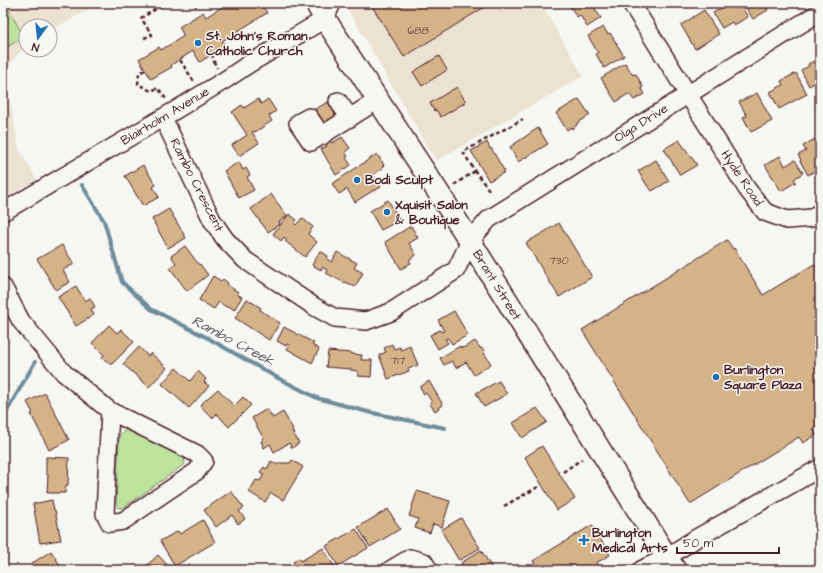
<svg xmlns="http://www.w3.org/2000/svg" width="823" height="573" font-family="'Architects Daughter',sans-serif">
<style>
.built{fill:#ece2d2}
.green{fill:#bde39e;stroke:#848164}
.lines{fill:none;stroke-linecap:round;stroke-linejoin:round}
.stream{stroke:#6e8c9b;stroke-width:4}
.building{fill:#d5b388;stroke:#4a1f2b}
.minor-casing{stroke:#4a1f2b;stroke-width:20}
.major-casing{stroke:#4a1f2b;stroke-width:24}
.path{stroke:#4a1f2b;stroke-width:2.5;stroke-dasharray:4 3;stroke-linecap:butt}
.minor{stroke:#f6f6f2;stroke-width:17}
.major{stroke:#f6f6f2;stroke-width:21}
.poi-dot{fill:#1f6fb2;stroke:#f6f6f2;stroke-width:1.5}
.labels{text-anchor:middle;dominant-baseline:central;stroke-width:3;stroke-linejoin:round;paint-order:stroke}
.number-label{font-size:11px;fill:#6d4442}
.poi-label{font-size:13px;font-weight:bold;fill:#4a1f2b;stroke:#f6f6f2;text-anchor:start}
.street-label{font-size:13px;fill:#4a1f2b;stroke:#f6f6f2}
.water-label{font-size:14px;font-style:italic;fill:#5c5563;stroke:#f6f6f2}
</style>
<rect width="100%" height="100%" fill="#f6f6f2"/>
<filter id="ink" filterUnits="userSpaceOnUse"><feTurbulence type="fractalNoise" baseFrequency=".025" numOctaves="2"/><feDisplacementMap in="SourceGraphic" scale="8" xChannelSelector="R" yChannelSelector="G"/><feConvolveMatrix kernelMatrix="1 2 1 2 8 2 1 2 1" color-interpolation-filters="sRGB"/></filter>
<g filter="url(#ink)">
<!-- built -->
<path class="built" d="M3,3H95L93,7L50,31V26H26V47L17,55L12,61L7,70L6,81L19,149L23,156L32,171L36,180L3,199Z
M344,3H541L583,76L436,161Z"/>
<!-- green -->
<path class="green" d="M3,3H5L24,37L7,47L3,41Z
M127,429L184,457L185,464L123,508H119L116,504L119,441L120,434Z"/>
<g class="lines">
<!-- stream -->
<path class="stream" d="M82,185L104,221L122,282L151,309L206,337L276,377L317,398L368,412L445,428
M3,418L35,362
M3,508L5,555L3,561"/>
</g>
<!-- building -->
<path class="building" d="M228,3H261L267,13L222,41L225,46L200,62L193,51L171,65L172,67L151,79L139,59L159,47L161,50L184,36L179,27L203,12L206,17Z
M370,3H491L404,57Z
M568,3H591L601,18L587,27L580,15L577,17Z
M729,3L731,6L736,3H739L748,17L734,25L732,22L722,28L713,13Z
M743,3H764L768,10L753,19Z
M704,10L719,34L695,49L681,25Z
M603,27L608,34L610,33L624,56L604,68L596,54L598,53L588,36Z
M439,56L447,70L422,86L413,72Z
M820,58V80L809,86L801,70L809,66L808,64Z
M625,63L633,75L636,74L643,87L641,88L645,94L634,100L630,95L629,96L628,94L616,102L601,78Z
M796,73L807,94L779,109L770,92L783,85L781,81Z
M457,87L466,102L441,117L436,110L434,111L430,103Z
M757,93L772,121L751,132L743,117L747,116L739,102Z
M258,99L261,104L268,99L276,111L269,116L272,121L255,132L254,131L252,132L259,143L239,156L232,145L247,135L232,112L242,105L244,108Z
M579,99L590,115L576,124L577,125L572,129L571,127L567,130L556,113Z
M328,102L335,114L334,115L337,120L323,129L312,111Z
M538,128L548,144L518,162L510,147Z
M342,137L350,148L345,152L348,156L346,158L351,165L336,175L321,149L327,146L325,142L329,139L332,143Z
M818,137L820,141V173L818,169L808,175L800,161L801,160L798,155L806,151L803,146Z
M679,140L697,165L680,175L664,149Z
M487,142L490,149L491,148L505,172L489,181L471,151Z
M377,154L384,165L382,167L383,168L373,175L381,187L374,191V190L355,202L347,189L339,194L332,184Z
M780,156L785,166L795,160L803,173L794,179L796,182L781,191L765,165Z
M656,160L669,181L652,191L649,187H648L638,171Z
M239,162L243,170L246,168L250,175L247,177L254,190L239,198L224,171Z
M143,165L156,185L153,187L159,197L143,206L125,176Z
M271,194L287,216L279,222L280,224L268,232L251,209Z
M388,200L400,220L381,230L370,211Z
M169,209L186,238L168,248L152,219Z
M289,214L297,220L294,223L296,225L302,218L313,227L308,234L317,242L305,257L285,241L287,239L284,237L281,241L273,234Z
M559,223L592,277L559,297L526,243Z
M411,226L418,238L409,243L416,255L409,260L411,263L401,269L385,242Z
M727,240L733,249L734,248L763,295L814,264L820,273V424L813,429L816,435L803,443L799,437L690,504L582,330Z
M62,245L74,264L63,270L70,282L56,290L37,259Z
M185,246L199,265L200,264L208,275L187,291L170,268L176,263L171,256Z
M320,251L328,256L327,259L332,262L337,252L357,263L354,268L363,273L355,287L346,282L345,283L326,273L327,270L322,267L321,270L312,265Z
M213,276L221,281L223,279L228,283L227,285L238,292L237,294L242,297L234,310L229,306L228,308L219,302L214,309L199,300Z
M76,286L85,301L90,298L95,307L91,309L94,315L76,326L58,297Z
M247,299L261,308L260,310L280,323L269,340L235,318Z
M454,311L468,335L452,344L448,338L445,339L448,343L438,349L430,335L440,330L442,332L444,331L438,320Z
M109,325L117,333L121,329L134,342L111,365L102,357L104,355L92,343Z
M284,327L314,343L312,345L319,349L312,363L287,349L289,345L287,344L286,346L277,341Z
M475,341L481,349L482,348L484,350L483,351L491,364L474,375L466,362L456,368L452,361L444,365L440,358L460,346L461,348L465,347Z
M392,344L394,349L400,347L401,350L410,346L418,365L408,369L409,371L388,379L379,355L386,352L384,348Z
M139,347L148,356L151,353L167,368L149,387L123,364Z
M328,351L352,353V354L362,355L361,360H372L371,377L358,376V371L351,370V369L326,367Z
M176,368L190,381L198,371L206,379L204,382L209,386L189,408L162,384Z
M429,381L443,405L435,411L430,404L432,402L426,393L424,394L420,387Z
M499,381L507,394L484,407L476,393Z
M218,389L234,406L243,397L251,405L229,427L217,414L212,418L200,405Z
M45,393L69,440L49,450L31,414L33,413L27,402Z
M537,408L547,422L522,438L513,423Z
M267,409L273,418L283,412L293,429L292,431L299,443L292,448L289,443L274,452L270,444L264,448L261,441L264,439L252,418Z
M542,446L575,499L557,510L525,457Z
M46,457L69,458L68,485H66L65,493H47L48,474H46Z
M292,460L303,467L283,500L271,493L265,502L249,492L256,480L260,481L264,474L260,472L264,467L267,469L271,461L278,465L280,463H290Z
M231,491L244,508L239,511L245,519L238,524L232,515L216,527L204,510Z
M417,491L450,501L442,527L433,524L430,533L415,528L418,519L409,516Z
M52,500L54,510H55L61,540L40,543L33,504Z
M388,509L400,529L370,547L358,527Z
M461,518L480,548L460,560L458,559L441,530Z
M203,520L215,542L175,566L160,541L178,531L180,534Z
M592,525L610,555L596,563L599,568L595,570H538L533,561Z
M356,529L368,548L338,566L326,546Z
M323,548L335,568L332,570H296L294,566L295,565L293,562L299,558L301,561Z
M481,550L493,570H466L461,563Z
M51,551L63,570H35L31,564Z
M158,555L171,569L170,570H142Z"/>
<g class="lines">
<!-- minor casing -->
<g class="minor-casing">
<path id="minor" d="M631,3L747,189L765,212L787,220L812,218L820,212
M338,101L350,118
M163,118L212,220L225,239L245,260L315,307L335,318L366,321L391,312L456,270L470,241L489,219L820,12
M322,136L309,117L298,123L311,142L378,100
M3,212L174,111L225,80L249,64L325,19L332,3
M3,287L21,321L64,373L110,411L197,454L204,461L197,471L123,521L110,523L105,514L110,411
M390,570L410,558L424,562L429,570
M641,570L667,557L695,539L820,468"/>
</g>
<!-- major casing -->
<g class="major-casing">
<path id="major" d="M316,3L325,19L470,241L675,570"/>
</g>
<!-- path -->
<path class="path" d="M194,3L196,6L201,3
M144,38L152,35L141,18L166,3
M212,54L214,62L217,68
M180,60L195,83
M145,70L139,73L138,84L151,91L158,88L166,99
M454,185L475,171
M489,190L475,171L463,152L523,119
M563,472L582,459
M504,506L538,487"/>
<!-- minor -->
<use href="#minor" class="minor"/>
<!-- major -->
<use href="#major" class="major"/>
</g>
</g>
<!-- markers -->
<g class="poi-dot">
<circle cx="198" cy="43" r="4"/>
<circle cx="357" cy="180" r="4"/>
<circle cx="387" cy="212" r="4"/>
<circle cx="716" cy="377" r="4"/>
<path d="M582 534h4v4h4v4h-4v4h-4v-4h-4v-4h4z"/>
</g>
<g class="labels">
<!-- number labels -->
<g class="number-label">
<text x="418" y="30">688</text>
<text x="559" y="260">730</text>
<text x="398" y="360">717</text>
</g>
<!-- poi labels -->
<g class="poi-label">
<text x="206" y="36">St. John's Roman<tspan x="206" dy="15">Catholic Church</tspan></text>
<text x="365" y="180">Bodi Sculpt</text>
<text x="395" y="205">Xquisit Salon<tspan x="395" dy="15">&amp; Boutique</tspan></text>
<text x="724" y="370">Burlington<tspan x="724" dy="15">Square Plaza</tspan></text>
<text x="592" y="533">Burlington<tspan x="592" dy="15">Medical Arts</tspan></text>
</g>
<!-- street labels -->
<g class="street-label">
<text transform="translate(165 116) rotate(-31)">Blairholm Avenue</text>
<text transform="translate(641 123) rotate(-32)">Olga Drive</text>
<text transform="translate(742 178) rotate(56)">Hyde Road</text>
<text transform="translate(197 185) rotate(63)">Rambo Crescent</text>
<text transform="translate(497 285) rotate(58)">Brant Street</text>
</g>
<!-- water labels -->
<g class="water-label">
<text transform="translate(233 341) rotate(28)">Rambo Creek</text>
</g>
</g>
<!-- margin -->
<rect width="823" height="573" fill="none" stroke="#f6f6f2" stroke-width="16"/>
<rect x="8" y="8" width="807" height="557" fill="none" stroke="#4a1f2b" stroke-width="1.5" filter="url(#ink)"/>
<!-- north arrow -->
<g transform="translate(38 38) rotate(195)"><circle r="19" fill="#f6f6f2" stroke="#b1a0a2"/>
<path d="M0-3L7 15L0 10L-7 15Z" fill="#1f6fb2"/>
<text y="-6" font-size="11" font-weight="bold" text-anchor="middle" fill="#4a1f2b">N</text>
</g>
<!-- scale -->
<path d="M677 547v6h102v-6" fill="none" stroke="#4a1f2b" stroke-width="2"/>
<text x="683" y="547" font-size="12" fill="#4a1f2b" stroke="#f6f6f2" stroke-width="3" paint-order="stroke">50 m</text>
</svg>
